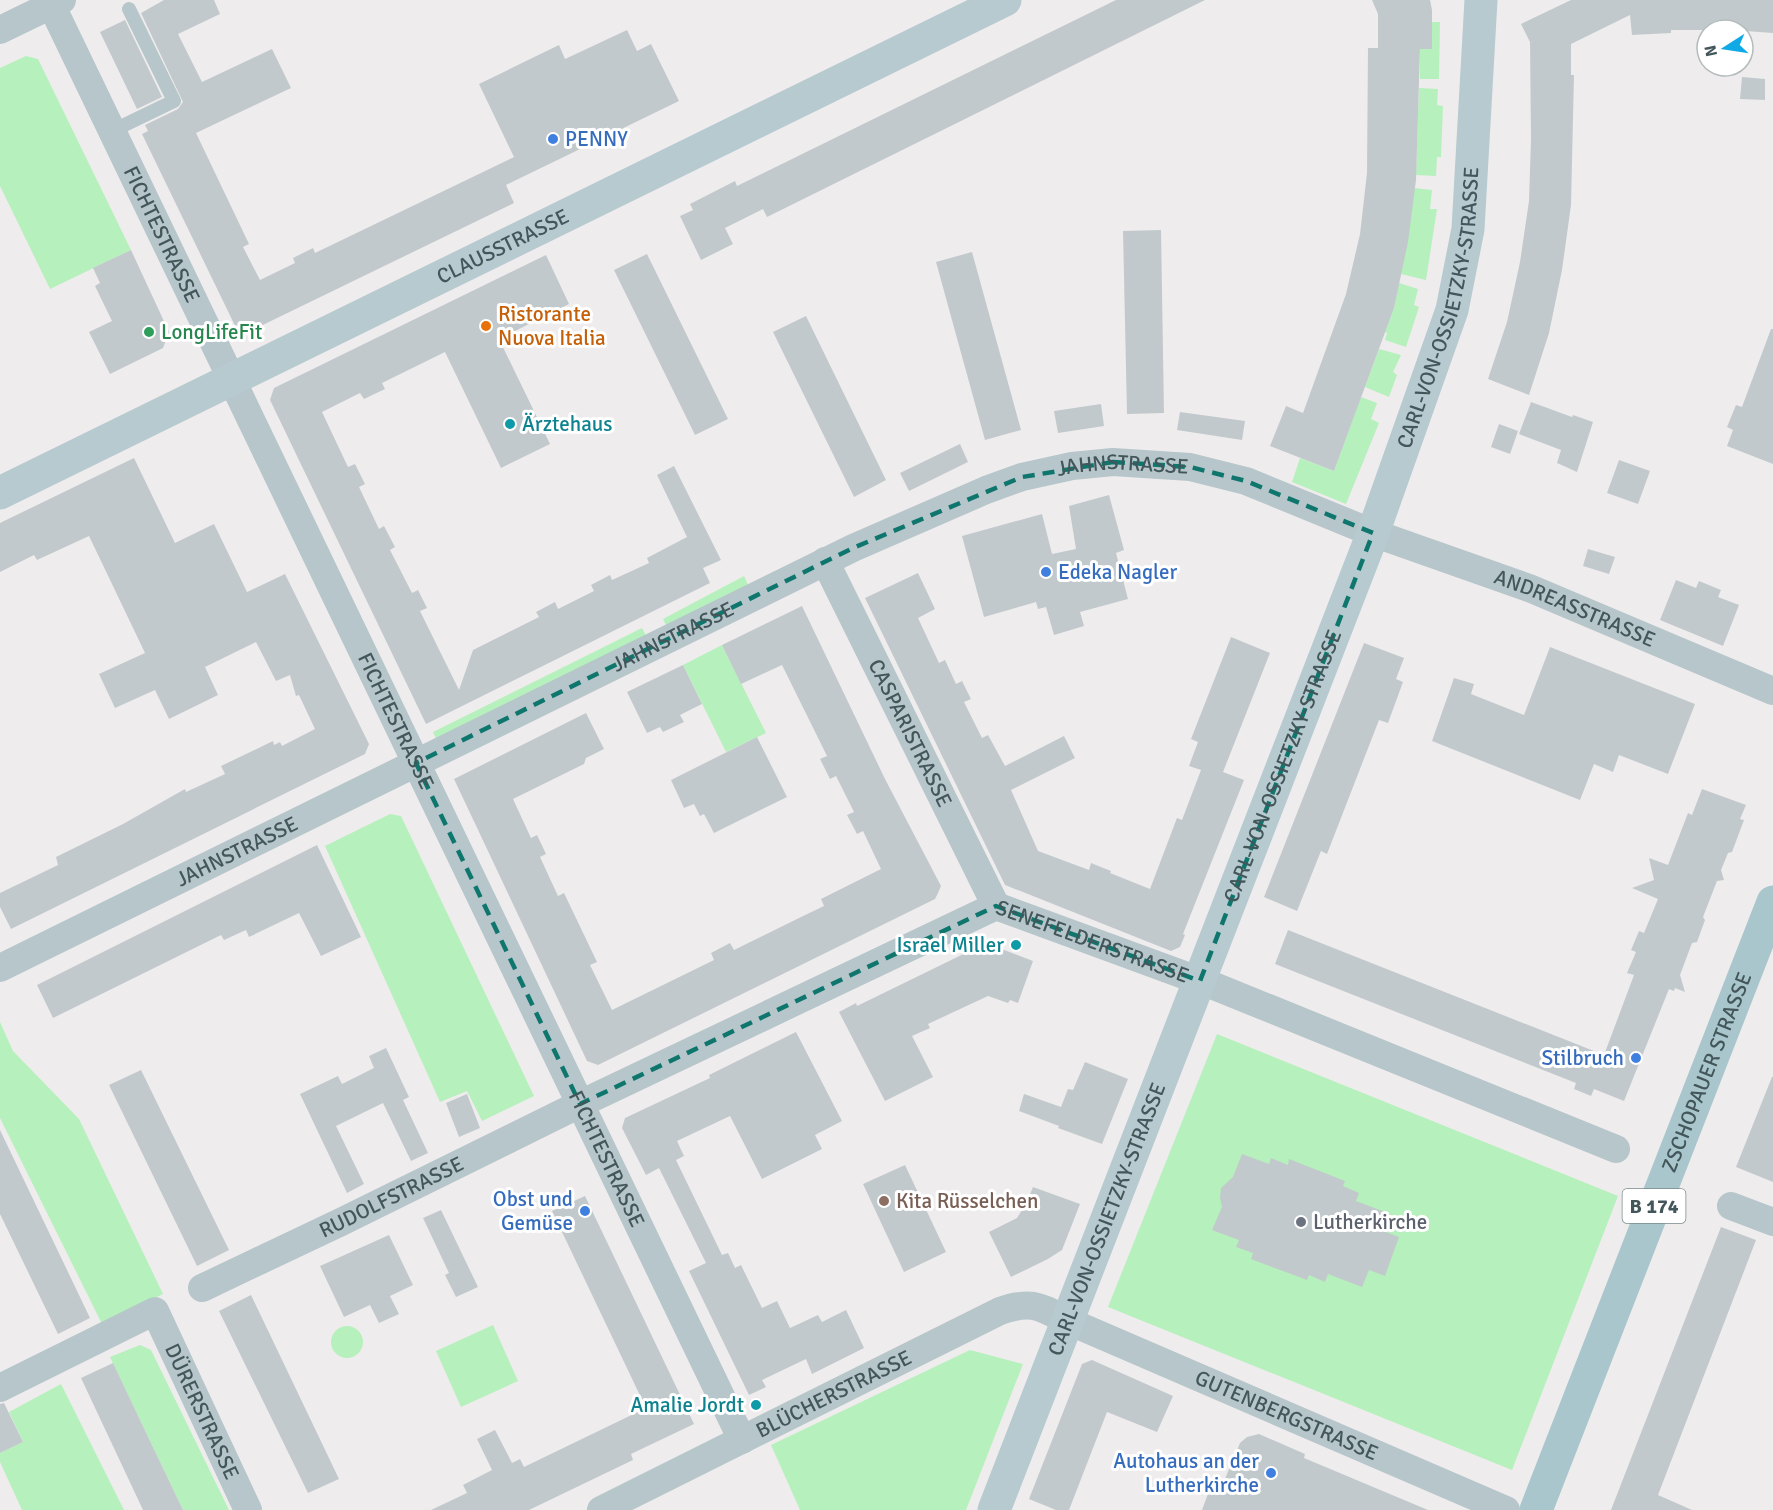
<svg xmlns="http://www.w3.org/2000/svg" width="1773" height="1510" font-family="Signika,sans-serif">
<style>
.green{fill:#b6f0bc}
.building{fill:#c2c9cc}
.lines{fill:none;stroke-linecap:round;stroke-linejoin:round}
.lane{stroke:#b6c6ca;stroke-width:14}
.street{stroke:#b6c6ca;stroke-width:28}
.secondary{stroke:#b6cad0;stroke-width:33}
.primary{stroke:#a9c6cd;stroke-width:33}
.marked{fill:none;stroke:#0f766e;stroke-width:4.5;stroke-dasharray:12 8;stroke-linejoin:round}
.shop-dot{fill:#3f7fe0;stroke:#fff;stroke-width:2}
.food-dot{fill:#e8710a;stroke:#fff;stroke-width:2}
.leisure-dot{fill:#2e9e5b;stroke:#fff;stroke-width:2}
.culture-dot{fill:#0f9aa8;stroke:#fff;stroke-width:2}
.education-dot{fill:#8d6e63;stroke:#fff;stroke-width:2}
.worship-dot{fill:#6b7280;stroke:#fff;stroke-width:2}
.labels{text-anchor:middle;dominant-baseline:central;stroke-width:6;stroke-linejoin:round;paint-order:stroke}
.shield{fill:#fff;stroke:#7b898c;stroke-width:1.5}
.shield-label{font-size:20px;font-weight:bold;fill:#43565a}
.shop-label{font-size:21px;fill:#366cbe;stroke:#fff;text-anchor:end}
.street-label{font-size:21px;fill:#43565a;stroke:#fff}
.food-label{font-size:21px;fill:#c56008;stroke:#fff;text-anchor:start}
.leisure-label{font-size:21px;fill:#27864d;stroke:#fff;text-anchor:start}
.culture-label{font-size:21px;fill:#0d838f;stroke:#fff;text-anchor:end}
.education-label{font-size:21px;fill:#785e54;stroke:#fff;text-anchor:start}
.worship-label{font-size:21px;fill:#5b616d;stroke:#fff;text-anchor:start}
</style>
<rect width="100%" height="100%" fill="#efeced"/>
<!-- green -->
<path class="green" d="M1432,22H1440L1439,79H1420V49H1431Z
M26,56L38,59L131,250L50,289L0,186V68Z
M1419,88L1438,89L1437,105L1443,106L1441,157H1437L1436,176L1416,175Z
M1414,188L1432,190L1430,209H1437L1426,280L1401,274Z
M1399,283L1418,289L1414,305L1419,307L1406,347L1385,340L1387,333L1385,332L1394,308Z
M1379,349L1401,355L1393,372L1397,375L1389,397L1365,387Z
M1361,397L1377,403L1371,419L1379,423L1346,504L1292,482L1300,458L1334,471Z
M744,576L750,589L669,631L663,619Z
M642,628L648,639L438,743L433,732Z
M722,645L766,733L726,752L683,665Z
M390,814L401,816L534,1096L482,1121L467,1091L440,1102L325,846Z
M0,1022L13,1051L79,1119L163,1294L102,1324L0,1118Z
M1217,1034L1618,1196L1512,1470L1108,1307Z
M493,1325L518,1381L461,1407L436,1351Z
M331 1342a16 16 0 1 1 32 0a16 16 0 1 1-32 0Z
M140,1345L151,1350L229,1510H183L110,1357Z
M970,1350L1023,1364L966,1510H800L771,1445Z
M61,1384L124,1510H22L0,1462V1453L23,1442L9,1412Z"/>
<!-- building -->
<path class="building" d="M164,0H214L220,14L178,34L202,82L272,49L291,88L196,133L249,244L243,247L260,280L295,263L293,258L313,248L315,253L514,157L479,84L559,45L565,59L627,30L637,51L651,44L679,101L506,185L514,203L240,336L142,134L148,131L145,125L178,109L183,102L141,13Z
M1116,0H1205L767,217L763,209L725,228L733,244L701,260L680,216L693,210L690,204L735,181L737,186Z
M1372,0H1430L1432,10V49H1420L1416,180L1408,242L1394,308L1334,471L1270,446L1286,406L1303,413L1346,294L1360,234L1367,173L1368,48H1378V14Z
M1571,0H1773V33L1731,30H1671V33L1632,35L1630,15L1571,44V75H1574L1571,205L1562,270L1549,333L1529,395L1488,379L1507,322L1520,262L1529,201L1531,139L1530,42L1521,24Z
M125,20L162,97L137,109L100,32Z
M1742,77L1765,79V100L1740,99Z
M1161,230L1164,413L1127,414L1123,231Z
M131,250L169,332L163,348L110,374L89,332L112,321L95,286L100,283L93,268Z
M972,252L1021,430L985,440L936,262Z
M647,254L728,419L695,435L614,270Z
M546,255L569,304L499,339L550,444L501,468L445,352L382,383L385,389L364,399L360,393L322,412L348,467L355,464L365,484L359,487L379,529L384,526L395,547L390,550L412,593L418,590L427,608L420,611L459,690L473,650L539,617L536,612L555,602L558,609L594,591L591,585L610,575L612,580L649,563L647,558L687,537L657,475L674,466L721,560L703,568L710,583L426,724L270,400L274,388Z
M806,316L886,480L854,497L773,332Z
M1771,329H1773V464L1727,446L1733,430L1727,427L1736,405L1742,407Z
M1531,402L1572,417L1573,415L1593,422L1577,472L1557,463L1561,450L1519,434Z
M1101,404L1104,426L1058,433L1054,411Z
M1180,412L1245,421L1242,440L1177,430Z
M1499,424L1518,431L1510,454L1491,447Z
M960,444L968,462L909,491L900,473Z
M134,458L175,543L214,524L247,592L285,574L369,744L365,754L11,929L0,907V893L58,865L56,857L123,824L185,789L186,792L225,774L221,766L273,741L274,745L280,742L282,746L315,729L299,695L296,696L290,675L276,681L256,642L205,667L218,695L169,719L155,690L115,708L99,674L145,653L89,536L37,560L34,555L0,572V523Z
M1619,460L1650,471L1638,504L1607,493Z
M1109,495L1124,550L1116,553L1128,599L1080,612L1084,626L1054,635L1046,607L1038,609L1036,602L984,617L962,536L1042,514L1052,554L1076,549L1069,506Z
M1588,549L1615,557L1609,574L1583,566Z
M918,573L935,609L918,618L939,663L945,660L956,684L962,681L971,699L964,702L982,738L988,735L1005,766L1064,736L1075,758L1011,790L1038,851L1089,870L1091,863L1111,871L1110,873L1150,889L1177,818L1182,820L1201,770L1189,766L1198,742L1191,739L1231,637L1270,653L1223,772L1244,780L1183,934L1185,935L1180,947L1171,951L1005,885L865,598Z
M1676,580L1696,588L1699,581L1721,590L1718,597L1739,605L1723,646L1660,620Z
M802,606L885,779L941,886L938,893L935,899L598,1065L587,1061L454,779L586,713L604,749L586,758L584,764L513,799L531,838L537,835L546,854L540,857L558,896L564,893L597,962L590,965L612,1010L714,960L711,953L730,943L734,950L801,917L824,906L821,899L881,869L863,831L857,834L847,815L854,812L836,776L830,779L820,759L827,756L782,665L741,684L722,645Z
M1364,643L1404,658L1396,679L1403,682L1388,723L1379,720L1327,854L1321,851L1297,911L1264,897Z
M1550,647L1695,704L1668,774L1619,755L1613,772L1594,764L1580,800L1432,741L1454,678L1474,684L1471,694L1524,715Z
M683,665L702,704L680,715L684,722L663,732L660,727L647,733L627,692Z
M757,737L787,797L714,833L704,814L700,816L694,804L684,808L671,780Z
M1702,789L1746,805L1740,819L1744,820L1732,852L1728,853L1721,870L1724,880L1717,881L1703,917L1705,920L1697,942L1692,943L1680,975L1685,992L1675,988L1674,991L1669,989L1624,1101L1594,1089L1591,1096L1574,1089L1576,1083L1275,964L1288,930L1604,1055L1634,975L1627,973L1636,952L1631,950L1639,931L1644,933L1658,899L1632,888L1654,880L1649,858L1668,865L1688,813L1692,815Z
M317,845L361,937L321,956L299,913L249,937L246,930L224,940L221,935L53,1018L37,985Z
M986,943L1033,961L1018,1003L1010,1000L1008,1003L988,996L928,1024L930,1028L912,1036L933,1077L885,1101L839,1012L856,1003L857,1006Z
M796,1032L842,1121L815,1135L822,1149L762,1179L730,1116L677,1141L684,1156L676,1160L722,1255L728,1253L735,1268L741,1265L762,1308L777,1301L790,1328L818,1315L822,1322L846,1310L864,1348L812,1374L806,1359L762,1380L766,1387L749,1395L689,1271L706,1263L659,1168L646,1175L622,1128L625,1118L710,1078L709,1075Z
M386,1048L409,1097L403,1100L428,1153L411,1161L383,1103L336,1126L364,1184L347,1193L300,1094L338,1076L342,1084L374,1068L369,1056Z
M1085,1062L1128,1079L1102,1144L1058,1128L1059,1126L1019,1111L1024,1094L1061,1107L1068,1089L1073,1090Z
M141,1070L229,1250L197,1266L109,1085Z
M1772,1077H1773V1182L1736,1167Z
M467,1094L480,1128L459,1137L446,1103Z
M0,1130L90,1318L58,1334L0,1214Z
M1242,1154L1269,1164L1271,1158L1288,1165L1289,1159L1345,1181L1343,1186L1359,1193L1356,1201L1390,1214L1383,1231L1399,1237L1385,1276L1369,1270L1362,1287L1328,1274L1325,1282L1309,1275L1307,1280L1251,1259L1253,1253L1236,1247L1239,1240L1212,1230L1222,1207L1220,1198L1221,1188L1233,1177Z
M905,1165L946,1252L904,1272L863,1184Z
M1033,1187L1080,1204L1062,1250L1048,1259L1011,1277L989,1232L1017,1218L1027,1202Z
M585,1196L694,1424L631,1454L633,1460L529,1510H431L467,1493L463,1485L492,1470L477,1439L495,1430L512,1463L520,1459L524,1467L646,1408L552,1211Z
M441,1210L478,1287L456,1297L445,1275L449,1273L423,1218Z
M1721,1227L1756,1240L1658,1495L1692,1510H1611Z
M389,1235L413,1285L390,1296L399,1314L379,1323L370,1305L344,1317L320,1266Z
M251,1295L339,1479L308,1493L219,1311Z
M1092,1360L1173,1396L1157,1432L1107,1412L1069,1510H1056L1029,1499L1082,1364Z
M113,1363L141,1422L183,1510H143L81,1378Z
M4,1403L23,1442L0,1453V1404Z
M1259,1434L1305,1454L1304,1458L1428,1510H1202L1212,1483L1222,1486L1240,1443L1247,1437Z"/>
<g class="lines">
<!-- lane -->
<path class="lane" d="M112,131L174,101L129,9"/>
<!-- street -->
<g class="street">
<path id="s1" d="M49,0L742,1440"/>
<path d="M0,30L62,0"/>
<path id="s2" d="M825,561L996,906"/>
<path id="s3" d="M0,968L853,548L986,490L1022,477L1072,466L1113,462L1190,467L1246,481L1373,533L1529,588L1773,691"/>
<path d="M1731,1206L1773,1222"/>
<path id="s4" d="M202,1288L341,1222L580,1104L996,906L1214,986L1616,1149"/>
<path id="s5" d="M0,1388L155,1311L248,1510"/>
<path id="s6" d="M601,1510L1000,1311C1032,1300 1039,1306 1068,1321L1506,1510"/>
</g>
<!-- secondary -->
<g class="secondary">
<path id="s7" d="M0,493L1005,0"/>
<path id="s8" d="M994,1510L1373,533L1452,310L1468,229L1481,0"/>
</g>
<!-- primary -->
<path class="primary" id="s9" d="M1536,1510L1773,902"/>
</g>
<!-- marked area -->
<path class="marked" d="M1113,462L1190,467L1246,481L1373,533L1200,981L996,906L580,1104L416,763L853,548L1022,477Z"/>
<!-- markers -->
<g class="shop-dot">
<circle cx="553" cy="139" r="6"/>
<circle cx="1046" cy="572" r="6"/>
<circle cx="1636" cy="1058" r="6"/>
<circle cx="585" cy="1211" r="6"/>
<circle cx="1271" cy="1473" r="6"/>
</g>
<circle class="food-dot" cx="486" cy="326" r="6"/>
<circle class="leisure-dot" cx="149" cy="332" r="6"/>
<g class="culture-dot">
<circle cx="510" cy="424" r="6"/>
<circle cx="1016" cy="945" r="6"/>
<circle cx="756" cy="1405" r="6"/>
</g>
<circle class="education-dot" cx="884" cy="1201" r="6"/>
<circle class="worship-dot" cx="1301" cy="1222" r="6"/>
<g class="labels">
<!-- shield labels -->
<rect class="shield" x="1622.5" y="1189" width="63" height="34" rx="4.5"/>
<g class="shield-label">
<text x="1654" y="1206">B 174</text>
</g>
<!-- shop labels -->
<g class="shop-label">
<text x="565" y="139" text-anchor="start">PENNY</text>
<text x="1058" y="572" text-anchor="start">Edeka Nagler</text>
<text x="1624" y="1058">Stilbruch</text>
<text x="573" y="1199">Obst und<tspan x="573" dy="24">Gemüse</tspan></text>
<text x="1259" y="1461">Autohaus an der<tspan x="1259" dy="24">Lutherkirche</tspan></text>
</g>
<!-- street labels -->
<g class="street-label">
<text stroke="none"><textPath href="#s1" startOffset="260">FICHTESTRASSE</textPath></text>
<text stroke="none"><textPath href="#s7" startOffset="560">CLAUSSTRASSE</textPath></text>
<text stroke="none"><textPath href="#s8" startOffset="1284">CARL-VON-OSSIETZKY-STRASSE</textPath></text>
<text stroke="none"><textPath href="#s3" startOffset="1236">JAHNSTRASSE</textPath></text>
<text stroke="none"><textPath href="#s3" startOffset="1714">ANDREASSTRASSE</textPath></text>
<text stroke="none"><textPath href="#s3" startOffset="750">JAHNSTRASSE</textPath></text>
<text stroke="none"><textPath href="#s1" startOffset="800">FICHTESTRASSE</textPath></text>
<text stroke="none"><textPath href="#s2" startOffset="192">CASPARISTRASSE</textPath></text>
<text stroke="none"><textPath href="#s8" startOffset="798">CARL-VON-OSSIETZKY-STRASSE</textPath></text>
<text stroke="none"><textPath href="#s3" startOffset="264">JAHNSTRASSE</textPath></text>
<text stroke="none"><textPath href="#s4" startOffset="984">SENEFELDERSTRASSE</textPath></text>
<text stroke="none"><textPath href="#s9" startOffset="470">ZSCHOPAUER STRASSE</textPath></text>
<text stroke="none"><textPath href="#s1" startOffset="1286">FICHTESTRASSE</textPath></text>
<text stroke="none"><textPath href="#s4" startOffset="210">RUDOLFSTRASSE</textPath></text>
<text stroke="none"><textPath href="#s8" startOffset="312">CARL-VON-OSSIETZKY-STRASSE</textPath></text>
<text stroke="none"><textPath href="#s6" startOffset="260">BLÜCHERSTRASSE</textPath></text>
<text stroke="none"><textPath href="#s5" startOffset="284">DÜRERSTRASSE</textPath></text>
<text stroke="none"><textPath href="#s6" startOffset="756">GUTENBERGSTRASSE</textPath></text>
</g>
<!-- food labels -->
<g class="food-label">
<text x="498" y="314">Ristorante<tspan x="498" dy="24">Nuova Italia</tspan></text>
</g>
<!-- leisure labels -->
<g class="leisure-label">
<text x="161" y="332">LongLifeFit</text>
</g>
<!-- culture labels -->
<g class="culture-label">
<text x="522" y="424" text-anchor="start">Ärztehaus</text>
<text x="1004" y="945">Israel Miller</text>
<text x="744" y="1405">Amalie Jordt</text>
</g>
<!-- education labels -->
<g class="education-label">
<text x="896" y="1201">Kita Rüsselchen</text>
</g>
<!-- worship labels -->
<g class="worship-label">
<text x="1313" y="1222">Lutherkirche</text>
</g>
</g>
<!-- north arrow -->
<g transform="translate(1725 48) rotate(258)"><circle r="28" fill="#ffffff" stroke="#b4bbbd" stroke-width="1.5"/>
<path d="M0-4.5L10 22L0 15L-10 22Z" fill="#0faae5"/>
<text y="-9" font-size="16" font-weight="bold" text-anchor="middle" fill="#43565a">N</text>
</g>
</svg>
